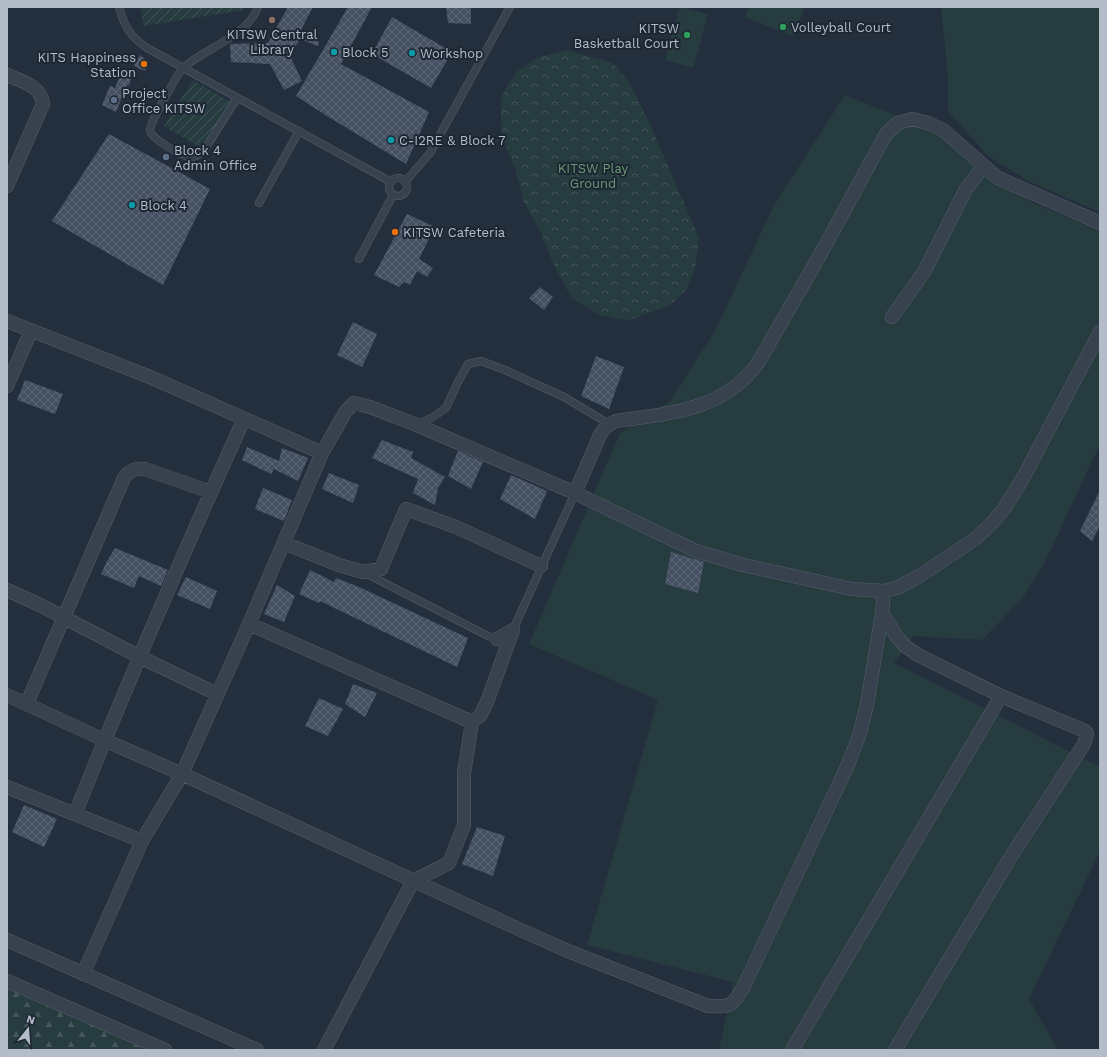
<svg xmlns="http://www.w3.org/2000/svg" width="1107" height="1057" font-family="'Work Sans',sans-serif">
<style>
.grass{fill:#263c3f}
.forest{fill:url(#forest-firs)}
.park{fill:url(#park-crowns)}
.garden{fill:url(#garden-furrows)}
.building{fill:url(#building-cross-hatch)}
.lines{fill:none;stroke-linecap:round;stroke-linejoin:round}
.lane-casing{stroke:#565f6c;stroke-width:8}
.street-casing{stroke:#565f6c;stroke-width:14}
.lane{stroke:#38414e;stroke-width:7}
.street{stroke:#38414e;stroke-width:13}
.education-dot{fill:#8d6e63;stroke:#1d2633;stroke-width:1.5}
.leisure-dot{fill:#2e9e5b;stroke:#1d2633;stroke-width:1.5}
.culture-dot{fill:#0f9aa8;stroke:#1d2633;stroke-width:1.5}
.food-dot{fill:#e8710a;stroke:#1d2633;stroke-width:1.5}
.service-dot{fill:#5c6f8a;stroke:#1d2633;stroke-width:1.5}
.labels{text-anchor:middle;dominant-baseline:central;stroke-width:4;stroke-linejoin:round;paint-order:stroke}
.poi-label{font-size:13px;fill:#b4bcc9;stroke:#1d2633;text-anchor:start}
.park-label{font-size:13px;fill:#6b9a76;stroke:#1d2633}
</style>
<defs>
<pattern id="forest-firs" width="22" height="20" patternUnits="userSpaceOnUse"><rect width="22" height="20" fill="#263c3f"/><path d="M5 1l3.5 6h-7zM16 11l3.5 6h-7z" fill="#435659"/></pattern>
<pattern id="park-crowns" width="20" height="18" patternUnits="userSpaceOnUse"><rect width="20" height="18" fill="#263c3f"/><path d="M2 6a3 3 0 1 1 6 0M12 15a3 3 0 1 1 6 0" fill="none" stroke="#435659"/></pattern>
<pattern id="garden-furrows" width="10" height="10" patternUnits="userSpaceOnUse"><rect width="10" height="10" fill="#263c3f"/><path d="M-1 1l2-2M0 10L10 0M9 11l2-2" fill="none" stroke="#435659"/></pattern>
<pattern id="building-cross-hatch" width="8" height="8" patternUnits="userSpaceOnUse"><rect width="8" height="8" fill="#455162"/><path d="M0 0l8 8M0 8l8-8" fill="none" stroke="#5d6877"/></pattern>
</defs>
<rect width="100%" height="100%" fill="#242f3e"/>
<!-- grass -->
<path class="grass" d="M680,7L708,14L693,68L665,60Z
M749,7H805L793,36L745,17Z
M941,7H1100V212L1030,182L988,156L948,111V77Z
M845,95L935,131L1031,202L1100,231V444L1046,560L1022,599L982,640L913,636L894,663L1100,767V851L1029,999L1058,1050H719L733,982L587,945L658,700L529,644L620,433L670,401L716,329L774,205Z"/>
<!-- forest -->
<path class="forest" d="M7,985L151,1050H7Z"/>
<!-- park -->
<path class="park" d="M567,50L613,63L630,84L649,122L699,238L695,269L687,289L670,305L630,320L601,316L571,297L554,265L540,231L524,203L516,171L504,141L501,125V99L507,86L519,70L537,58Z"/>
<!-- garden -->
<path class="garden" d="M141,7H243L244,10L143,26Z
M193,80L231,102L201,148L164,126Z"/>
<!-- building -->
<path class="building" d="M288,7H313L301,30L319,42L318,46L300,39L290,56L302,81L284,90L270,64L231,62L230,44L268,43Z
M348,7H372L341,64L429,112L406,164L327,116L296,96Z
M446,7H471V24L448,23Z
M392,17L452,52L431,88L372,54Z
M140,55L149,62L145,71L134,66Z
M122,71L132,75L129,86L127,85L116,112L102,105L110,86L115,88Z
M109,134L210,189L163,285L52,221Z
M407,214L435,227L419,259L433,268L427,277L417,271L410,285L404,282L399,287L374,275Z
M540,287L553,297L544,310L529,298Z
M353,322L377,334L362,367L337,355Z
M596,356L624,367L609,409L581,396Z
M25,380L63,394L55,414L17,400Z
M382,440L413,452L411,458L445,477L438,488L435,505L413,493L418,479L372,458Z
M247,447L279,461L282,448L308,458L298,481L274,469L271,474L242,460Z
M458,451L483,462L471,489L448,476Z
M329,473L359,485L353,503L322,489Z
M511,475L547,491L535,519L500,499Z
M263,488L292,500L284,521L255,509Z
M1100,490V526L1092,541L1080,531Z
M115,548L168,570L161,586L139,576L134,588L101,574L107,561Z
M671,552L704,562L698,593L665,584Z
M310,570L334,582L336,578L359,587L468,638L457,667L320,601L319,603L299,594Z
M186,577L217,591L210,609L177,595Z
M277,585L295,596L284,622L264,614Z
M353,684L377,693L365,717L345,704Z
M319,698L343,709L328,736L305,726Z
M24,805L57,819L44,847L12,832Z
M477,827L505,836L493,876L462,864Z"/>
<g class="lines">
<!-- lane casing -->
<g class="lane-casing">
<path id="lane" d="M119,7C125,28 130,36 147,48L391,182
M237,98L203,152C198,155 194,158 189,157C180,155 150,138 150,130C150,123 178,73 183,68C205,48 248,36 258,7
M389 187a9 9 0 1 1 18 0a9 9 0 1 1-18 0Z
M405,182L430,153L510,7
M259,203L299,131
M359,259L393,195
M417,425L433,417L446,408L458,382L468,364L481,361L505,370L564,397L609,424
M365,573L488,636L499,639
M512,632L575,493"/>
</g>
<!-- street casing -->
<g class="street-casing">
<path id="street" d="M7,75C21,81 42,86 43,104L7,186
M892,317L924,272L966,189L983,167
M7,321L150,377L322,453
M7,386L31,331
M575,493L600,435C604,428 608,424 616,421C670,413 723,411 758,363L820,255L886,134L898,123L912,119L928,123L943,130L998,178L1100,223
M284,543L339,565L363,572L381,569L406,509L456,527L541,566
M7,590L38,604L140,657L217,694
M882,613L897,637L905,646L918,655L1001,696L1078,728L1085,731L1087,734L1084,744L1010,858L895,1050
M249,624L472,722L480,716L487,702L513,630L497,639
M7,695L104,740L182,774L523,931L568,951L708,1006C729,1007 732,1007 743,988L847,767L859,736L867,705L882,613L884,591
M27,703L124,478C130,470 135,468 145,469L211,492
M7,787L142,841L83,974
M75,814C128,681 185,549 244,419
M142,841L182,774L249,624L322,453L346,411L354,403L370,407L417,425L575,493L696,551L743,565L852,589L884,591L897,588L921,575L975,539L991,524L1004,509L1023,478L1100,332
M7,940L257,1050
M7,981L165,1050
M324,1050L413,881L449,863L464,825V773L472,722
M792,1050L1001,696"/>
</g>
<!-- lane -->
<use href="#lane" class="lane"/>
<!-- street -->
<use href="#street" class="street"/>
</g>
<!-- markers -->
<circle class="education-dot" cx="272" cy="20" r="4"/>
<g class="leisure-dot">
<circle cx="783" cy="27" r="4"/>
<circle cx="687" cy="35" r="4"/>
</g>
<g class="culture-dot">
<circle cx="334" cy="52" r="4"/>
<circle cx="412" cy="53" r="4"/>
<circle cx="391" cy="140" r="4"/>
<circle cx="132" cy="205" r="4"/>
</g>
<g class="food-dot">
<circle cx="144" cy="64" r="4"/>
<circle cx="395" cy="232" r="4"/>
</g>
<g class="service-dot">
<circle cx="114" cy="100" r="4"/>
<circle cx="166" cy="157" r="4"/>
</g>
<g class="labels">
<!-- poi labels -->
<g class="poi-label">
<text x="791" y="27">Volleyball Court</text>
<text x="679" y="28" text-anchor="end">KITSW<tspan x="679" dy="15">Basketball Court</tspan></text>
<text x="272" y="34" text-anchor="middle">KITSW Central<tspan x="272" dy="15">Library</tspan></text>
<text x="342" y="52">Block 5</text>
<text x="420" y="53">Workshop</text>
<text x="136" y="57" text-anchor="end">KITS Happiness<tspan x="136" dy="15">Station</tspan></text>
<text x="122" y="93">Project<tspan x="122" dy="15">Office KITSW</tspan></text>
<text x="399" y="140">C-I2RE &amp; Block 7</text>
<text x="174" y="150">Block 4<tspan x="174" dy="15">Admin Office</tspan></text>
<text x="140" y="205">Block 4</text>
<text x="403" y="232">KITSW Cafeteria</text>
</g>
<!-- park labels -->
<g class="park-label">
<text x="593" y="168">KITSW Play<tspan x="593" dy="15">Ground</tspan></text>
</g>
</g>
<!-- border -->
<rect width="1107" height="1057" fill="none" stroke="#b4bcc9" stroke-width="16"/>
<!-- north arrow -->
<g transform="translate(28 1029) rotate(17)" stroke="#1d2633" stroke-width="3" paint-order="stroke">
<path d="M0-3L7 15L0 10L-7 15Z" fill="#b4bcc9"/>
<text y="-6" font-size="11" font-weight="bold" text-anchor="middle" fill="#b4bcc9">N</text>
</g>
</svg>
